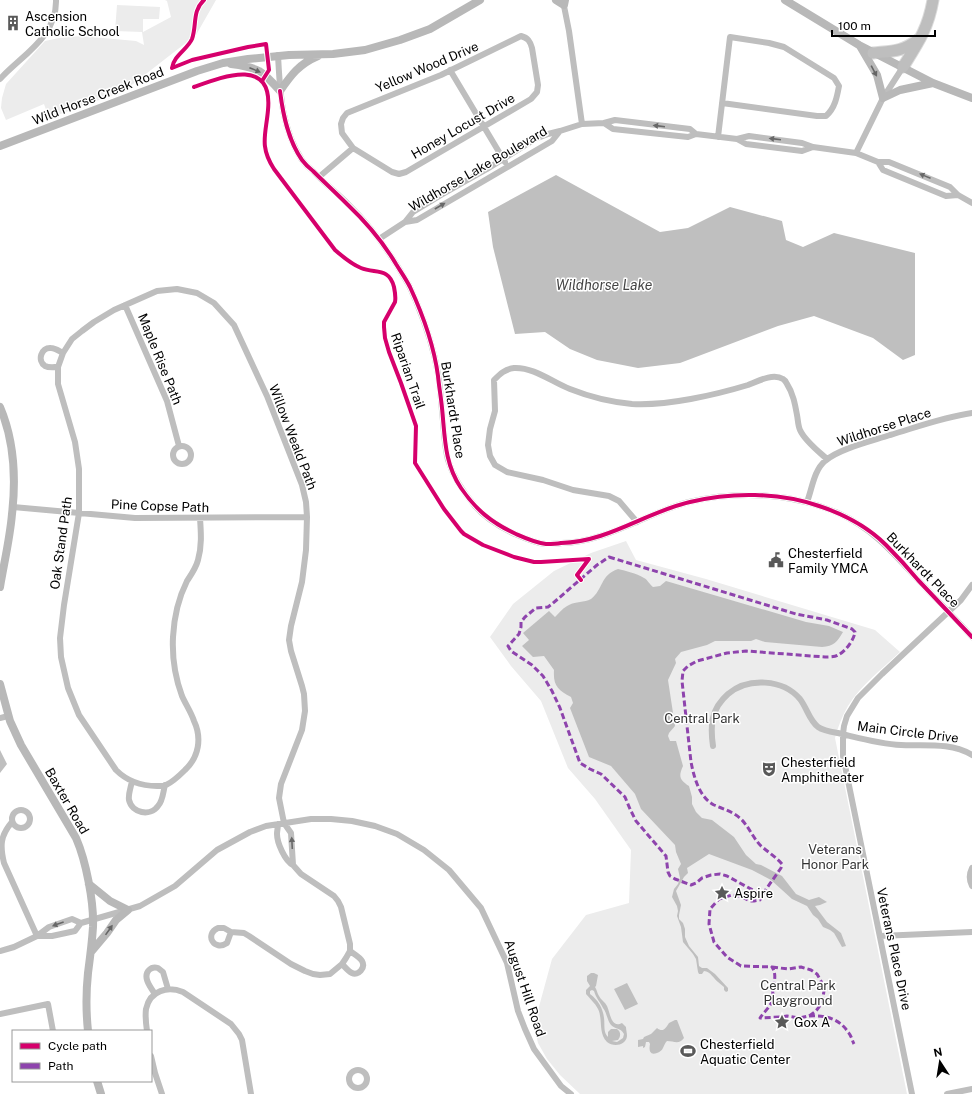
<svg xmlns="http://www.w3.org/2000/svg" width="972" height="1094" font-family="'Public Sans',sans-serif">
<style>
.green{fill:#ececec}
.water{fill:#bfbfbf;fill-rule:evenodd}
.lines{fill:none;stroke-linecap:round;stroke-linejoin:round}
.motorway-casing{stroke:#dbdbdb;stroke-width:13}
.minor{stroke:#bebebe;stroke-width:6}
.secondary{stroke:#b8b8b8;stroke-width:8}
.motorway{stroke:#bebebe;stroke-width:11}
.quiet{stroke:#8e44ad;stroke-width:3;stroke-dasharray:6 3;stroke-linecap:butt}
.cycleway-casing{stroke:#fff;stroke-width:6}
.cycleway{stroke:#d6006c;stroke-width:4}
.oneway{fill:#656565}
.oneway2{fill:#686868}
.labels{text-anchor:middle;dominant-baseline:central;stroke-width:3;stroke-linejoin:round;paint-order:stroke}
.poi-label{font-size:13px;fill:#000;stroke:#fff;text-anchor:start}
.street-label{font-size:13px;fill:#000;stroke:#fff}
.park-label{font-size:13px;fill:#333;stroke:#fff}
.water-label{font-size:14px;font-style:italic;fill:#444;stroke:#fff}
</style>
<rect width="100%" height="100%" fill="#fff"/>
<!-- green -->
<path class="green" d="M165,0H216L196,35L124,91L49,118L44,104L6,120L1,108L2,98L6,84L45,41L59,38L81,36L136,41L144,45L142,32L115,31L117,5L160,7L159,19H143V32L171,17L167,1Z
M626,541L636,560L706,579L875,630L900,652C882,669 861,685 848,706C842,716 838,727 835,738L907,1094H580L560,1075L547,1059L538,1043L534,1025L552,959L586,915L629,903L631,850L595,799L568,768L541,701L511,666L490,637L513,604L554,571L591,553Z"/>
<!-- water -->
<path class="water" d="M556,175L660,232L688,228L730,207L782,221L786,240L803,247L834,233L915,253V355L903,360L873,338L814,316L778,326L680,363L638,368L597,360L570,349L545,332L515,334L493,247L488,212Z
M618,569C626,571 636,573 644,578C648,580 649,584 653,587L660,586L666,581L806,622L829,626L843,632C837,642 834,646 822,647L765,642L756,639L751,641H715L707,645L681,652L675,659L676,663L668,680L675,726L669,733L668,736L670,741H676L683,766C678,777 680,780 689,786L692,797V804L696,812L702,818L712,820L734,837L746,855L756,864L761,865L782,876L796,894L809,900L819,897L827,902L820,905L815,906L827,922L841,933L846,946L842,947L834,933L830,930L823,927L818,919L813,915L807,906L792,899L771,880L752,870L709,854L687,868L688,873L684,877L676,891L681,905L679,915V919L683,923L685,929V937L689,946L698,957L699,966L702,968H707L715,974L728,988V991L726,992L724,990V987C722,985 720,984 718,982C713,978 711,972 704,971L702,974H699L698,972L696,959L693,954L683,942L681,927L677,916L678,911L677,906L672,897L674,889L678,884L680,878L678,869L681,864L676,852L675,845L641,809L635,794L611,766L589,757L570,708L573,703L571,697C558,690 553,686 554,670L544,656L533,657L522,646L529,640L523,633L549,611L555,617C559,613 564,607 569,605C576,601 584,603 591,599C603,590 600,575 618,569Z
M0,750L7,764L0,773Z
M591,973H594L598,975L596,986L595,987C597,990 597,993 599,996C601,1000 605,1002 607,1006C610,1012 611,1029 622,1023L626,1027C626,1030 627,1033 627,1036C626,1046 613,1047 607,1042C598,1033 603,1019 598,1009C595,1003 590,999 586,994V990L590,986L587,981V976ZM592,990L594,991C596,998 600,1002 603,1008C607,1013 607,1020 611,1025C616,1030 620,1027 624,1034L623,1038L617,1042L612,1041L618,1040C621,1036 621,1032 617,1029H611L608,1032V1037C603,1032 605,1025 604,1018C603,1008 598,1000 590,994V991Z
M627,983L638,1004L625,1010L614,989Z
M675,1020H677L684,1038C679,1045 674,1041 667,1041C663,1045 664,1051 657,1053C649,1056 649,1049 650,1044L649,1042H646L645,1047L643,1048V1046L638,1047V1040L643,1039L644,1037L651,1034L657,1028C663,1033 666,1028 669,1023Z"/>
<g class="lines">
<!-- motorway casing -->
<g class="motorway-casing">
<path id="motorway" d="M873,53C893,51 902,52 919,39
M903,67C918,43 928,29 933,0"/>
</g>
<!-- minor -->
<path class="minor" d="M563,1L569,31L582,124
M521,36C528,38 530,41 532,48L538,85L537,92L531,99L406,172L399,174L392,172L353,148L342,133L341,124L343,118L347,113L441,75Z
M278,55C280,91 281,128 302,160C305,164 309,168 313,171C324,183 337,193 348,204C372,227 391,254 407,282C411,288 413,295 416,301C426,325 434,349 438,374C440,386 441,399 442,411C444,428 444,444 448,460C453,477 463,492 475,506C485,518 500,527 515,534C524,538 535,543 545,544C550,544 556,544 562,543C607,542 646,513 689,502C738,490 792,493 838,513C874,529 894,554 920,582C937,600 955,618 972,637
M450,70L505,162
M0,79C22,55 57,37 56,0
M560,131L582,124L604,123
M696,134L690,129L615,120L604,123L613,129L688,137L696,134L737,139
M718,137L730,37L769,43L784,47L834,78L839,86C837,97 835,108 826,116H817L722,103
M813,147L802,151L746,144L737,139L749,136L802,143L813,147L856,153L878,162
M856,153L883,98L903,67
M319,177L353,148
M958,195L946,196L883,170L878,162H889L950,187L958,195L972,203
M379,239L405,222L413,212L441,195L487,169L535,139L548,134L560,131L552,141L417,220L405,222
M125,305L167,401L179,446
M58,367C54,367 49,368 45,366C37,361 41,347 51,348C55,348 59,351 63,353
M173 455a9 9 0 1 1 18 0a9 9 0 1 1-18 0Z
M807,502C812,489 814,470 825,461C838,449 872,441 890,435C917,427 944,417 972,413
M13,507L135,518L307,517
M200,518C201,533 202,546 198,560C196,568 191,575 187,581C178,599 174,618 173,637C172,657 175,677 182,696C186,705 191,712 194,721C202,738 199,757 185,770C179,776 173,782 166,785C163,786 160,786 157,786C141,786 127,781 116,770L79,715L68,688L61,657L60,638L64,605L79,513V469L75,442L58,384V367L63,353L72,339L82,331L94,322L114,310L157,291L177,289L197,293L214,303L234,325L267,396L302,485L306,502L307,517L306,550L302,582L291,626L289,640L291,651L302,686L304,694L305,711L302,730L281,784L279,798L284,823L291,833L293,865C285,861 277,843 277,834C277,831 278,827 278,824
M637,522L619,501L609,496L573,490L543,480L507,472L495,465L490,456L488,445L490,429L495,411L494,380C500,374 505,369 514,368C534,367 552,382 570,389C590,397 611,402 632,404C667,406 715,395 748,385C758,381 773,373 783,379C785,380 786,382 787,384C793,393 795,404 797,415C798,420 798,426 800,430C805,441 818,451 827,459
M0,718L8,716
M713,746C710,725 711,709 728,694C748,677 783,679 800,699C807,708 809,720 818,727C824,731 832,732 838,733C859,738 880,744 901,745C924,746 951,742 972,755
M132,781C131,787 128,794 129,800C132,813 150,817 158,806C163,801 163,792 165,785
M12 819a9 9 0 1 1 18 0a9 9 0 1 1-18 0Z
M12,822C0,836 0,846 4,863L37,936
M972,868C969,874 969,880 972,886
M218,928H224L231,932L227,943C214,952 204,934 218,928Z
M231,932L244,933L249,936L291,964L305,971L313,974L320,975L330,974L342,964L346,958L350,951V944L341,907L338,901L334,896L301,874L293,865
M37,936H52L75,931L81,923
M880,936L972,932
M0,951L14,947L37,936L49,927L72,919L81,923L140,906L175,886L217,850L250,832L266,826L311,819H331L352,821L375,826L397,834L424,850L449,870L481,908L507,963L518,1011L525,1029L534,1049L561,1086L571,1094
M342,964C345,967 348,971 352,973C358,976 366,968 362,961C360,957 354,954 350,951
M155,994C151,988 142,977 149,970C152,967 155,967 158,968L163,972L168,989
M0,1014L48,1004L53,1031
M147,1031C146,1024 145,1016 146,1009C150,990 168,986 183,992L231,1024L239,1034L242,1040L251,1094
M151,1056L155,1073L162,1094
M349 1079a9 9 0 1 1 18 0a9 9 0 1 1-18 0Z
M912,1094L843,756V734L844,726L847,716L858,698L882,674L961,600L972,585
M947,1094L972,1089"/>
<!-- secondary -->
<path class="secondary" d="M556,0L564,5L565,0
M785,0L859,45L933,83L972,98
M860,46L877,75L883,98L900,90L933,83
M231,64C240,65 251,67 259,71C267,76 274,84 280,91C291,75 299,64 318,56
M0,146L197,71L223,63L248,59L289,55L333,54L365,50L400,40L430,29L480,0
M0,407C14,440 16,479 12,514C10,538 4,563 0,587
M0,684L10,721L21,745L76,838C86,861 94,902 93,927C92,943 90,958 88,973C86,992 86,1012 88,1031
M89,884L110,901L128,910L116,920L107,933L91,952
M97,1081L101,1094"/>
<!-- motorway -->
<use href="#motorway" class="motorway"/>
<!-- quiet -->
<path class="quiet" d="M609,557L796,614L827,620L852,629L855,632C854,640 845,652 838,655C835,657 829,657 825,657L746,651L727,653L697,661L688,666L683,671L682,681L691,762C694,777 699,797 714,805C723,809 732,811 741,819C749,827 753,838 761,846C768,852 776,857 782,864L781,868L762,895L727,876L720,874L711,875L702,878L696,883L691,885L675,879L670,876L668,872L666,856L636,821L630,809L625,797L601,774L590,769L580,763L560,708L552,691L543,676L532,665L511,651L508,646L519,634L521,627V622L525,617L536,608L548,607L552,604L597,565Z
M762,895L760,900L754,901H750L740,896L732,895L719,899L710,909L709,924L714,942L727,957L741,966L772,967
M772,967L788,969L801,967L811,970L817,974L821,981L824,991L822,1003L816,1011L809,1016L799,1018L787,1016L781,1017L760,1018C764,1012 771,1006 773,999C774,996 772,993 773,989C774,981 777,975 772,967Z
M809,1016C824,1015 839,1018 848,1032C851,1035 852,1040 854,1044"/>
<!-- cycleway casing -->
<g class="cycleway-casing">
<path id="cycleway" d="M172,68L192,60L248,47L266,44L269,70L262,81
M172,68C174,55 187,50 192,39C197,25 192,11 204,0
M194,87C224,76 273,57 268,110C266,134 259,146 274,169L335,250C343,257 351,264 361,268C375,274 389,267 394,287C395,292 396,297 395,302L384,322V327L385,338L389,352L401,383L416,426L415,463L444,509L461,531L464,534L483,545L514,557L534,562H541L589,559L577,575L581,580
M280,91C283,115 288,140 302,160C305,164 309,168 313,171C324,182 336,193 347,204C366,222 383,242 396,264C401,272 406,279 410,287C423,315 434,346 438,376C439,387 441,397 442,408C445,436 444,463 461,488C476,510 492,523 516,534C525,538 536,543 546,544C551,544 556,544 561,543C608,542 646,512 690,502C731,492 779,492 819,506C843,514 868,527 886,545C897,556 908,568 918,580C936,599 954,618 972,637"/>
</g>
<!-- cycleway -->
<use href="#cycleway" class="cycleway"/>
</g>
<!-- one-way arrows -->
<defs><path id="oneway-solid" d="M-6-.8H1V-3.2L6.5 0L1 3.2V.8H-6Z"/></defs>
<g class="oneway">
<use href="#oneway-solid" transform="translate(255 70) rotate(22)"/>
<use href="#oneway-solid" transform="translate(874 71) rotate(62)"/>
<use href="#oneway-solid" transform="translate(109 930) rotate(-55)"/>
</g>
<g class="oneway2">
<use href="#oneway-solid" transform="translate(659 126) rotate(-173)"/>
<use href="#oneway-solid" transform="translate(775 139) rotate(-173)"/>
<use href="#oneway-solid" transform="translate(925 176) rotate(-158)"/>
<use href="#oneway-solid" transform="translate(440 206) rotate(-30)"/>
<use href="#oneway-solid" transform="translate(292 843) rotate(-93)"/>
<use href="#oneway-solid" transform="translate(58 924) rotate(160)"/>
</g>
<!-- icons -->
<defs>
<g id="building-bare" transform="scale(1.2)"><path d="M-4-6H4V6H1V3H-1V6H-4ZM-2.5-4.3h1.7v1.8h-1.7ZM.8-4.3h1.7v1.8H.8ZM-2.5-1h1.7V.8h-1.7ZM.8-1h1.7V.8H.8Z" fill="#595959" stroke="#fff" stroke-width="2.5" paint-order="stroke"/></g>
<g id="civic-bare" transform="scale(1.2)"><path d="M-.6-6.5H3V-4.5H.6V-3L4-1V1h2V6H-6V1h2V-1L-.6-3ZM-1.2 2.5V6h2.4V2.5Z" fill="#595959" stroke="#fff" stroke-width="2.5" paint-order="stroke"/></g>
<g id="theatre-bare" transform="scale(1.2)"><path d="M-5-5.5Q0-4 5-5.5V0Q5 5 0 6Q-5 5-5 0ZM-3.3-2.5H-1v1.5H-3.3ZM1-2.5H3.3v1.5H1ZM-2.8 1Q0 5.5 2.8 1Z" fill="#595959" stroke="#fff" stroke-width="2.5" paint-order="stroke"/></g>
<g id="sight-bare" transform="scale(1.2)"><path d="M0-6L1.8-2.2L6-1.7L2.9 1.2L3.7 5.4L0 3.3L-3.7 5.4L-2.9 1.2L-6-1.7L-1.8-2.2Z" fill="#595959" stroke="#fff" stroke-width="2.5" paint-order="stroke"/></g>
<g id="stadium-bare" transform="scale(1.2)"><path d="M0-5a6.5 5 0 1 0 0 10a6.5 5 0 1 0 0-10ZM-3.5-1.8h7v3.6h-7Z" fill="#595959" stroke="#fff" stroke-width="2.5" paint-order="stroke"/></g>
</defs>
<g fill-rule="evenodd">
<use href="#building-bare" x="13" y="23"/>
<use href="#civic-bare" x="776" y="560"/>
<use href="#theatre-bare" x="769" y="769"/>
<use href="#sight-bare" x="722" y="893"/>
<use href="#sight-bare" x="782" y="1022"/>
<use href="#stadium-bare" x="688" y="1051"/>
</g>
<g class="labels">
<!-- poi labels -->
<g class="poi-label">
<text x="25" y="16">Ascension<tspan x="25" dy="15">Catholic School</tspan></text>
<text x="788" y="553">Chesterfield<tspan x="788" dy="15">Family YMCA</tspan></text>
<text x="781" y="762">Chesterfield<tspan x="781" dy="15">Amphitheater</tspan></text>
<text x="734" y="893">Aspire</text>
<text x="794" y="1022">Gox A</text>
<text x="700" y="1044">Chesterfield<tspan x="700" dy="15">Aquatic Center</tspan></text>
</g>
<!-- street labels -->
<g class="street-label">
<text transform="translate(427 67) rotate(-23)">Yellow Wood Drive</text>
<text transform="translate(98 96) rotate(-21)">Wild Horse Creek Road</text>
<text transform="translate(463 126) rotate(-30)">Honey Locust Drive</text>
<text transform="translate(478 169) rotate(-30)">Wildhorse Lake Boulevard</text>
<text transform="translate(160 359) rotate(68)">Maple Rise Path</text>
<text transform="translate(408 371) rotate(71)">Riparian Trail</text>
<text transform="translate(453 410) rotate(81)">Burkhardt Place</text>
<text transform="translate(884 427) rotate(-18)">Wildhorse Place</text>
<text transform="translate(293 437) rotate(69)">Willow Weald Path</text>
<text transform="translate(160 506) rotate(2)">Pine Copse Path</text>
<text transform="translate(61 543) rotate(-82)">Oak Stand Path</text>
<text transform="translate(923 570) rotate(46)">Burkhardt Place</text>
<text transform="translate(908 732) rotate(7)">Main Circle Drive</text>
<text transform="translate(67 801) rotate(60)">Baxter Road</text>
<text transform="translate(894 949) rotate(78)">Veterans Place Drive</text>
<text transform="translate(525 988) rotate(71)">August Hill Road</text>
</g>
<!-- park labels -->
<g class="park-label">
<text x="702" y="718">Central Park</text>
<text x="835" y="849">Veterans<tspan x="835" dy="15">Honor Park</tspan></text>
<text x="798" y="985">Central Park<tspan x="798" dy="15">Playground</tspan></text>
</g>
<!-- water labels -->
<g class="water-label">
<text x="604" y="285">Wildhorse Lake</text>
</g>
</g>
<!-- legend -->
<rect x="12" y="1030" width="140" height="52" fill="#ffffff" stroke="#999999"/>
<rect x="20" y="1043" width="20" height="6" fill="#d6006c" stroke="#999999"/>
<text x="48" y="1050" font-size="12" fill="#000000">Cycle path</text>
<rect x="20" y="1063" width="20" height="6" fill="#8e44ad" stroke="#999999"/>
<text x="48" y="1070" font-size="12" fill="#000000">Path</text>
<!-- north arrow -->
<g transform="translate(940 1062) rotate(348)" stroke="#ffffff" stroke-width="3" paint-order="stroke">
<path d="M0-3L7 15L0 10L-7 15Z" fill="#000000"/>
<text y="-6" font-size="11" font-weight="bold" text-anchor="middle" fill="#000000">N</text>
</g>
<!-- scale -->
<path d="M832 30v6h103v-6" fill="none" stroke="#000000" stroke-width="2"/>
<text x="838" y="30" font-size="12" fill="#000000" stroke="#ffffff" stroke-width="3" paint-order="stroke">100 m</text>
</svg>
